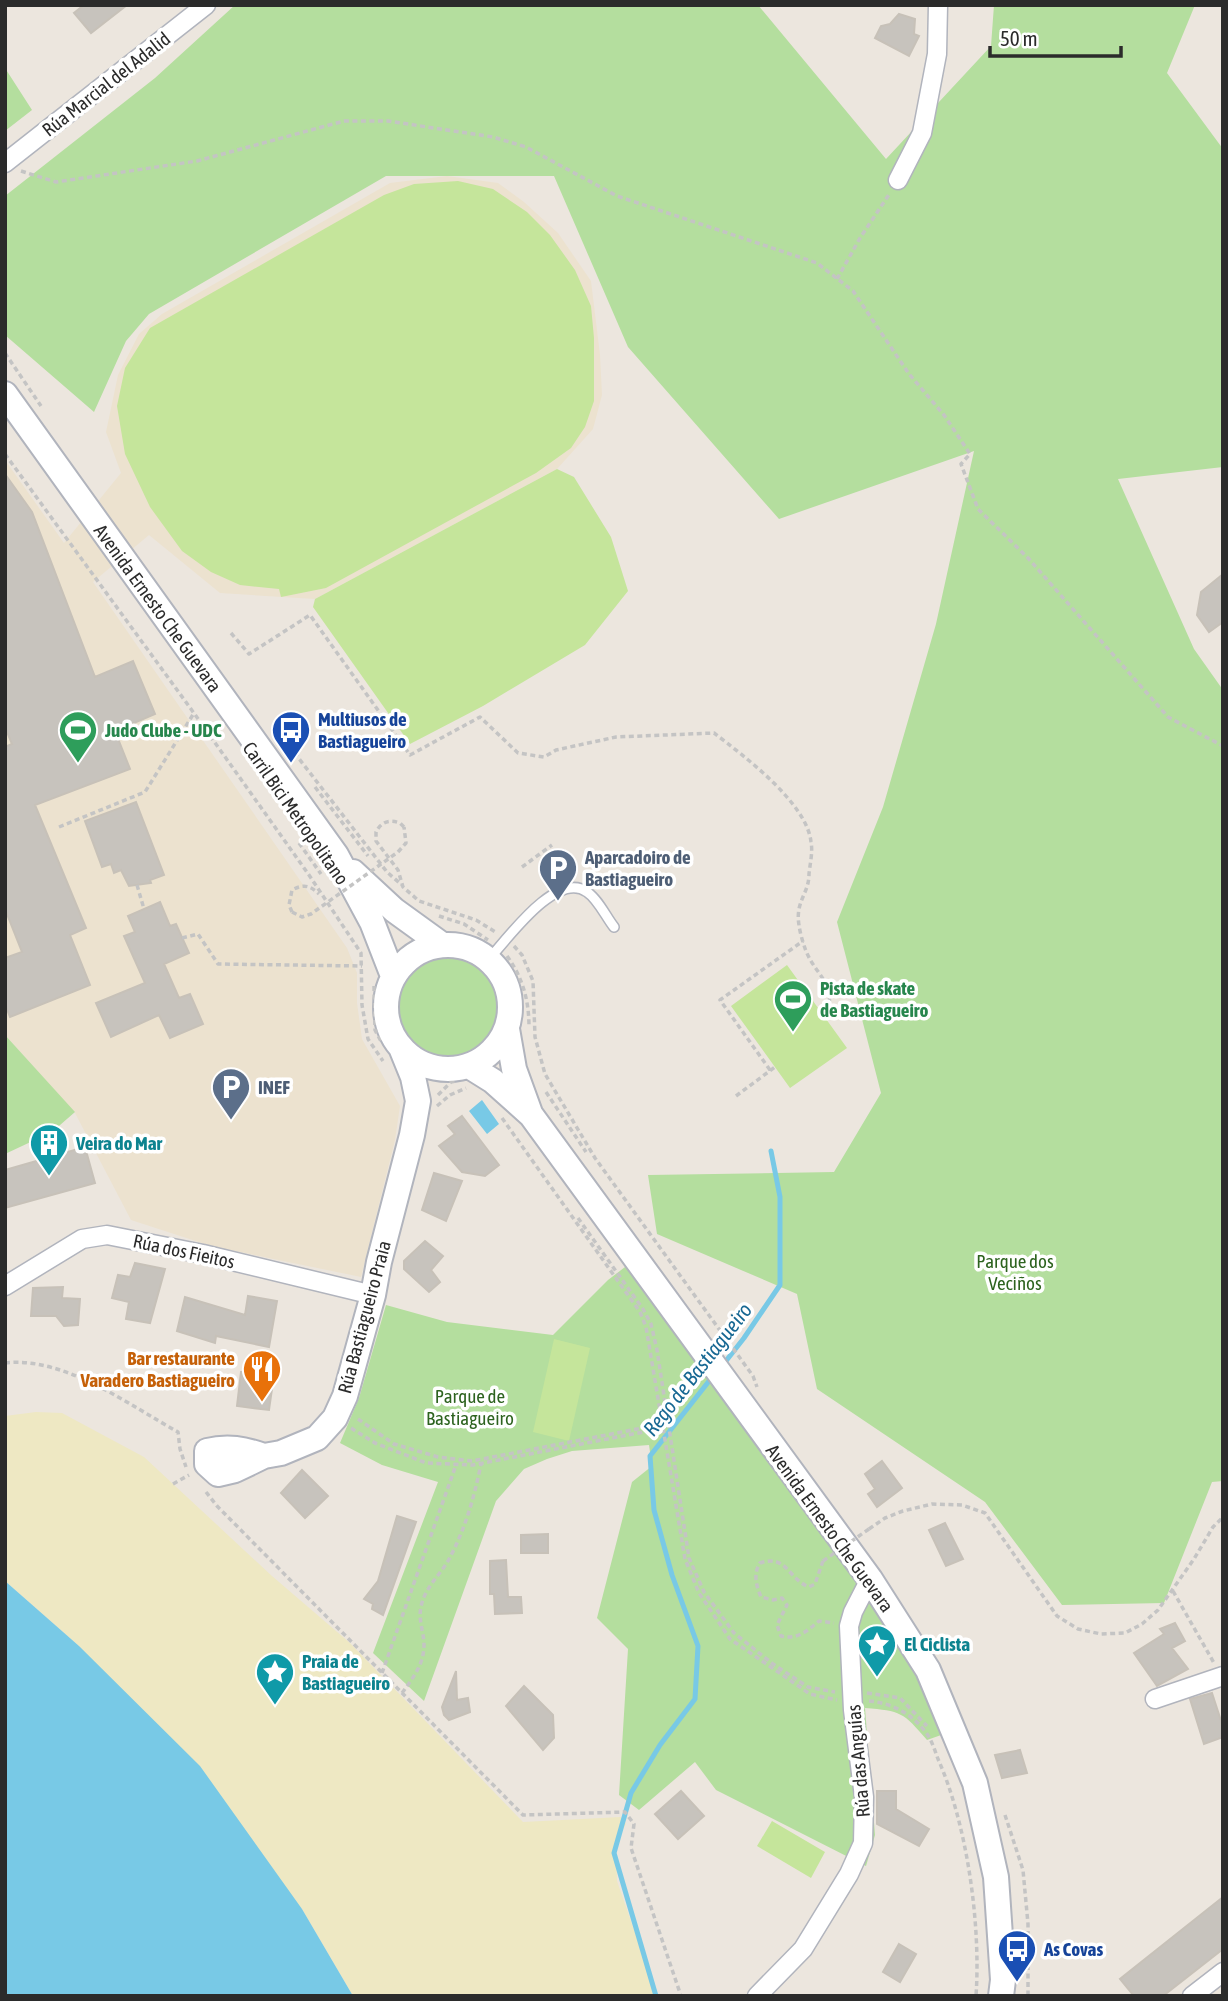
<svg xmlns="http://www.w3.org/2000/svg" width="1228" height="2001" font-family="'Asap Condensed',sans-serif">
<style>
.education{fill:#ece2cf}
.green{fill:#b4de9e}
.sand{fill:#eee8c3}
.pitch{fill:#c5e59b}
.water{fill:#78c9e6}
.lines{fill:none;stroke-linecap:round;stroke-linejoin:round}
.stream{stroke:#78c9e6;stroke-width:5}
.building{fill:#c7c3bd;stroke:#c7c1b8;stroke-width:2}
.lane-casing{stroke:#b1b4bd;stroke-width:12}
.street-casing{stroke:#b1b4bd;stroke-width:21}
.secondary-casing{stroke:#b1b4bd;stroke-width:28}
.path{stroke:#c4c4c4;stroke-width:3.5;stroke-dasharray:5 3.5;stroke-linecap:butt}
.lane{stroke:#fff;stroke-width:9}
.street{stroke:#fff;stroke-width:18}
.secondary{stroke:#fff;stroke-width:24}
.path-bridge{stroke:#c4c4c4;stroke-width:3.5;stroke-dasharray:5 3.5;stroke-linecap:butt}
.labels{text-anchor:middle;dominant-baseline:central;stroke-width:7;stroke-linejoin:round;paint-order:stroke}
.street-label{font-size:19px;fill:#2b2b2b;stroke:#fff}
.transit-label{font-size:19px;font-weight:bold;fill:#164399;stroke:#fff;text-anchor:start}
.leisure-label{font-size:19px;font-weight:bold;fill:#27864d;stroke:#fff;text-anchor:start}
.service-label{font-size:19px;font-weight:bold;fill:#4e5e75;stroke:#fff;text-anchor:start}
.culture-label{font-size:19px;font-weight:bold;fill:#0d838f;stroke:#fff;text-anchor:start}
.park-label{font-size:19px;fill:#2d631f;stroke:#fff}
.food-label{font-size:19px;font-weight:bold;fill:#c56008;stroke:#fff;text-anchor:end}
.water-label{font-size:21px;font-style:italic;fill:#176893;stroke:#fff}
</style>
<rect width="100%" height="100%" fill="#ece6de"/>
<!-- education -->
<path class="education" d="M447,176L498,183L524,202L558,233L591,281L600,355L602,395L593,429L557,469L315,599L220,593L149,535L93,582L347,948L357,973V1003L362,1039L400,1106L395,1140L361,1277L211,1246L131,1220L75,1113L5,1035V460L64,543L121,473L106,432L118,375L139,334L162,314L390,183Z"/>
<!-- green -->
<path class="green" d="M235,5H758L886,159L991,46L994,5H1195L1167,73L1223,149V467L1118,479L1194,649L1223,690V1481L1212,1482L1164,1603L1062,1605L985,1502L817,1389L797,1294L657,1234L648,1175L834,1172L881,1093L837,922L883,807L936,624L974,451L779,519L628,347L554,176H386L149,314L126,341L94,412L5,335V196L155,78Z
M5,68L32,110L5,131Z
M396 1007a52 52 0 1 1 104 0a52 52 0 1 1-104 0Z
M5,1035L75,1112L52,1132L5,1154Z
M629,1264L859,1583L911,1664L944,1734L927,1740C903,1712 901,1711 865,1708L875,1835L866,1866L716,1790L695,1762L639,1810L619,1795L628,1649L597,1618L632,1482L652,1466L649,1445L572,1451L547,1459L524,1469L496,1501L424,1701L373,1653L438,1482L382,1465L340,1443L359,1398L386,1305L447,1322L553,1335L608,1280Z"/>
<!-- sand -->
<path class="sand" d="M36,1412L62,1413L144,1457L272,1576L350,1643L523,1822L621,1817L626,1824L616,1841L617,1881L657,1996H353L302,1909L79,1646L5,1581V1416Z"/>
<!-- pitch -->
<path class="pitch" d="M458,181L493,189L527,212L550,235L575,270L591,306L594,338V401L585,427L571,448L536,473L326,588L281,597L279,589L240,585L211,572L182,551L150,507L125,454L117,406L125,368L150,328L384,195L414,184Z
M557,469L574,477L611,537L628,591L585,645L483,706L410,744L313,607L315,599Z
M787,965L847,1048L790,1088L731,1006Z
M554,1339L590,1348L569,1441L533,1432Z
M772,1821L825,1852L811,1878L757,1846Z"/>
<!-- water -->
<path class="water" d="M482,1100L499,1124L487,1134L469,1111Z
M5,1581L79,1646L200,1766L302,1909L353,1996H5Z"/>
<g class="lines">
<!-- stream -->
<path class="stream" d="M722,1366L744,1338L780,1285V1197L771,1151
M656,1996L614,1853L631,1793L660,1745L695,1699L698,1646L672,1575L654,1510L650,1456L713,1376"/>
</g>
<!-- building -->
<path class="building" d="M84,5H127L91,33L74,13Z
M899,14L915,19L914,34L919,36L909,56L875,38L881,26L890,24Z
M5,474L32,512L95,677L133,661L155,714L115,731L130,769L35,805L86,928L70,935L90,985L10,1017L5,1004V958L22,952L5,909V747L12,744L5,727Z
M1223,574V622L1209,632L1197,615L1201,592Z
M136,802L164,875L150,880L151,883L129,886L121,870L114,873L111,864L102,867L85,821Z
M160,902L170,926L176,924L189,953L164,964L179,998L190,994L203,1024L170,1038L159,1015L111,1037L96,1003L145,983L124,936L135,932L128,916Z
M462,1116L499,1165L485,1176L462,1172L439,1146L455,1134L448,1126Z
M85,1147L95,1183L5,1208V1170Z
M434,1173L462,1181L446,1221L422,1210Z
M425,1241L443,1256L431,1270L440,1282L429,1292L404,1269V1261Z
M135,1263L165,1269L150,1323L126,1319L129,1302L112,1298L118,1275L130,1277Z
M63,1287L62,1298L80,1299L78,1325L64,1326L56,1316H31L33,1288Z
M248,1296L277,1301L269,1347L216,1336L215,1343L177,1331L185,1297L245,1315Z
M241,1372L274,1375L269,1410L237,1406Z
M882,1461L902,1488L877,1507L868,1494L875,1489L865,1474Z
M302,1470L328,1496L305,1518L281,1493Z
M397,1516L416,1522L383,1615L372,1609L373,1604L364,1599L378,1581Z
M945,1523L963,1559L946,1566L929,1530Z
M548,1534V1553H521V1535Z
M506,1560L508,1597H521L522,1613L495,1614L494,1594H490V1561Z
M1175,1623L1185,1641L1172,1648L1188,1669L1157,1686L1134,1653L1164,1634L1160,1629Z
M456,1671L457,1700L468,1698L470,1712L449,1720L444,1715L442,1707Z
M524,1686L553,1715L554,1738L543,1750L506,1706Z
M1212,1693L1223,1727V1737L1204,1744L1190,1699Z
M1020,1750L1027,1773L1002,1778L995,1755Z
M681,1791L704,1816L678,1839L655,1814Z
M877,1791H896V1809L929,1829L919,1846L877,1824Z
M1223,1897V1949L1163,1996H1134L1120,1979Z
M899,1944L916,1954L900,1982L883,1972Z"/>
<g class="lines">
<!-- lane casing -->
<g class="lane-casing">
<path id="lane" d="M557,891L562,879V855
M490,958C508,938 557,870 587,892C598,899 606,917 614,927"/>
</g>
<!-- street casing -->
<g class="street-casing">
<path id="street" d="M5,163L206,5
M898,180L922,133L937,54L938,5
M5,1286L82,1239L107,1235L203,1254L373,1295
M1155,1699L1223,1676
M757,1996L803,1949L849,1874L863,1843L864,1797L853,1710L849,1626L853,1612L870,1579
M1192,1996L1223,1972"/>
</g>
<!-- secondary casing -->
<g class="secondary-casing">
<path id="secondary" d="M5,394L336,855L372,922L393,976
M353,872L394,910L441,944
M386 1007a62 62 0 1 1 124 0a62 62 0 1 1-124 0Z
M507,1029L514,1069L530,1113
M469,1066L493,1081L531,1115L870,1579L928,1670L975,1783L996,1877L1003,1980L1001,1996
M264,1456C244,1449 228,1446 207,1451V1464L218,1474L235,1470L264,1456L281,1453L317,1438L335,1418L345,1396L373,1295L379,1262L412,1135L418,1101L413,1077L402,1050"/>
</g>
<!-- path -->
<path class="path" d="M21,171L56,182L197,161L344,121H388L493,137L526,147L617,196L817,263L853,291L909,374L944,415L970,454L961,464L978,509L1028,558L1168,717L1223,746
M837,279L860,238L890,193
M5,353L41,406
M5,454L191,709L309,875L361,953L362,1005L368,1039L383,1061
M231,633L249,654L310,615L410,755L480,717L518,753L544,757L556,750L616,737L714,733C744,756 807,803 811,842C813,852 810,864 809,874C809,894 795,901 799,925C800,933 803,943 806,951C817,978 839,984 825,1017
M277,734L293,751L387,872L403,886
M315,787L368,856
M59,827L145,792L194,713
M404,827L400,823C389,819 381,822 376,832V841L398,870L403,887L419,901L476,920L497,933
M299,843L321,874
M522,867L552,845
M137,885L144,909
M292,912L289,905L292,890C303,884 310,885 319,894
M439,916L464,924L488,940
M182,938L198,934L218,964L362,966
M514,946L522,955L533,981L535,1037L545,1074L595,1158L753,1376L757,1387
M507,956C523,978 529,1001 529,1027
M374,986L375,1030L382,1043
M770,1070L720,1000L803,941
M546,1092L586,1152
M438,1095L451,1082L456,1081
M736,1096L775,1067
M437,1106L450,1095L466,1088
M502,1118L640,1312L646,1327L685,1559L699,1593L730,1639L810,1694L837,1700
M578,1218L643,1309L651,1324L657,1350L689,1558L704,1592L734,1633L773,1664L808,1687L835,1692
M5,1363C64,1356 129,1405 178,1432L180,1449L186,1467
M358,1419L394,1444L438,1457L472,1461L668,1423
M351,1428L375,1443L426,1463L473,1465L664,1428
M173,1484L189,1475
M206,1492L217,1506L523,1815L625,1812L634,1824L631,1848L681,1996
M869,1529L885,1518L903,1511L932,1504L962,1505L985,1513L1057,1616L1078,1629L1101,1634L1125,1633L1142,1624L1158,1610L1194,1559L1213,1527L1223,1517
M823,1561L815,1584L809,1587C788,1579 787,1554 760,1563C753,1574 756,1585 761,1597L773,1600L782,1598L787,1605L777,1625L781,1636C797,1640 807,1631 819,1621L834,1623
M1173,1591L1214,1663
M382,1673L456,1465
M402,1693C413,1678 424,1664 424,1645C424,1632 418,1620 421,1607C424,1589 439,1576 448,1561C465,1530 474,1498 481,1464
M867,1693L900,1698L927,1726
M869,1701C892,1703 913,1714 927,1734C932,1741 935,1751 938,1759C967,1824 981,1924 976,1996
M1005,1815L1023,1870L1028,1924V1996"/>
<!-- lane -->
<use href="#lane" class="lane"/>
<!-- street -->
<use href="#street" class="street"/>
<!-- secondary -->
<use href="#secondary" class="secondary"/>
<!-- path-bridge -->
<path class="path-bridge" d="M292,912L302,917L311,914L398,852L406,843L404,827
M823,1561L869,1529"/>
</g>
<!-- icons -->
<defs>
<g id="stadium-pin" transform="scale(2.0125)"><path d="M0 17L-7.5 6A9.5 9.5 0 1 1 7.5 6Z" fill="#2e9e5b" stroke="#fff"/><path d="M0-5a6.5 5 0 1 0 0 10a6.5 5 0 1 0 0-10ZM-3.5-1.8h7v3.6h-7Z" fill="#fff"/></g>
<g id="bus-pin" transform="scale(2.0125)"><path d="M0 17L-7.5 6A9.5 9.5 0 1 1 7.5 6Z" fill="#1a4fb4" stroke="#fff"/><path d="M-5-6H5V4H4V6H2V4H-2V6H-4V4H-5ZM-3.5-4V0h7V-4ZM-3.5 1.2v1.5H-2V1.2ZM2 1.2v1.5H3.5V1.2Z" fill="#fff"/></g>
<g id="parking-pin" transform="scale(2.0125)"><path d="M0 17L-7.5 6A9.5 9.5 0 1 1 7.5 6Z" fill="#5c6f8a" stroke="#fff"/><path d="M-3.5-5.5H1a3.5 3.5 0 0 1 0 7H-1V5.5H-3.5ZM-1-3.4V-.6H.8a1.4 1.4 0 0 0 0-2.8Z" fill="#fff"/></g>
<g id="building-pin" transform="scale(2.0125)"><path d="M0 17L-7.5 6A9.5 9.5 0 1 1 7.5 6Z" fill="#0f9aa8" stroke="#fff"/><path d="M-4-6H4V6H1V3H-1V6H-4ZM-2.5-4.3h1.7v1.8h-1.7ZM.8-4.3h1.7v1.8H.8ZM-2.5-1h1.7V.8h-1.7ZM.8-1h1.7V.8H.8Z" fill="#fff"/></g>
<g id="restaurant-pin" transform="scale(2.0125)"><path d="M0 17L-7.5 6A9.5 9.5 0 1 1 7.5 6Z" fill="#e8710a" stroke="#fff"/><path d="M-5-6h1v4h1v-4h1v4h1v-4h1v5L-1.5 .5V6h-2V.5L-5-1ZM5-6V6H3V1.5H1.5Q1.5-4 5-6Z" fill="#fff"/></g>
<g id="sight-pin" transform="scale(2.0125)"><path d="M0 17L-7.5 6A9.5 9.5 0 1 1 7.5 6Z" fill="#0f9aa8" stroke="#fff"/><path d="M0-6L1.8-2.2L6-1.7L2.9 1.2L3.7 5.4L0 3.3L-3.7 5.4L-2.9 1.2L-6-1.7L-1.8-2.2Z" fill="#fff"/></g>
</defs>
<g fill-rule="evenodd">
<use href="#stadium-pin" x="78" y="730"/>
<use href="#bus-pin" x="291" y="730"/>
<use href="#parking-pin" x="558" y="868"/>
<use href="#stadium-pin" x="793" y="999"/>
<use href="#parking-pin" x="231" y="1087"/>
<use href="#building-pin" x="49" y="1143"/>
<use href="#restaurant-pin" x="262" y="1369"/>
<use href="#sight-pin" x="877" y="1644"/>
<use href="#sight-pin" x="275" y="1672"/>
<use href="#bus-pin" x="1017" y="1949"/>
</g>
<g class="labels">
<!-- street labels -->
<g class="street-label">
<text transform="translate(106 84) rotate(-38)">Rúa Marcial del Adalid</text>
<text transform="translate(158 608) rotate(54)">Avenida Ernesto Che Guevara</text>
<text transform="translate(296 813) rotate(55)">Carril Bici Metropolitano</text>
<text transform="translate(184 1251) rotate(12)">Rúa dos Fieitos</text>
<text transform="translate(364 1317) rotate(-75)">Rúa Bastiagueiro Praia</text>
<text transform="translate(830 1528) rotate(54)">Avenida Ernesto Che Guevara</text>
<text transform="translate(858 1761) rotate(-95)">Rúa das Anguías</text>
</g>
<!-- transit labels -->
<g class="transit-label">
<text x="318" y="719">Multiusos de<tspan x="318" dy="22">Bastiagueiro</tspan></text>
<text x="1044" y="1949">As Covas</text>
</g>
<!-- leisure labels -->
<g class="leisure-label">
<text x="105" y="730">Judo Clube - UDC</text>
<text x="820" y="988">Pista de skate<tspan x="820" dy="22">de Bastiagueiro</tspan></text>
</g>
<!-- service labels -->
<g class="service-label">
<text x="585" y="857">Aparcadoiro de<tspan x="585" dy="22">Bastiagueiro</tspan></text>
<text x="258" y="1087">INEF</text>
</g>
<!-- culture labels -->
<g class="culture-label">
<text x="76" y="1143">Veira do Mar</text>
<text x="904" y="1644">El Ciclista</text>
<text x="302" y="1661">Praia de<tspan x="302" dy="22">Bastiagueiro</tspan></text>
</g>
<!-- park labels -->
<g class="park-label">
<text x="1015" y="1261">Parque dos<tspan x="1015" dy="22">Veciños</tspan></text>
<text x="470" y="1396">Parque de<tspan x="470" dy="22">Bastiagueiro</tspan></text>
</g>
<!-- food labels -->
<g class="food-label">
<text x="235" y="1358">Bar restaurante<tspan x="235" dy="22">Varadero Bastiagueiro</tspan></text>
</g>
<!-- water labels -->
<g class="water-label">
<text transform="translate(697 1369) rotate(-52)">Rego de Bastiagueiro</text>
</g>
</g>
<!-- border -->
<rect width="1228" height="2001" fill="none" stroke="#2b2b2b" stroke-width="14"/>
<!-- scale -->
<path d="M990 46v10h131v-10" fill="none" stroke="#2b2b2b" stroke-width="3.5"/>
<text x="1000" y="46" font-size="21" fill="#2b2b2b" stroke="#ffffff" stroke-width="5" paint-order="stroke">50 m</text>
</svg>
